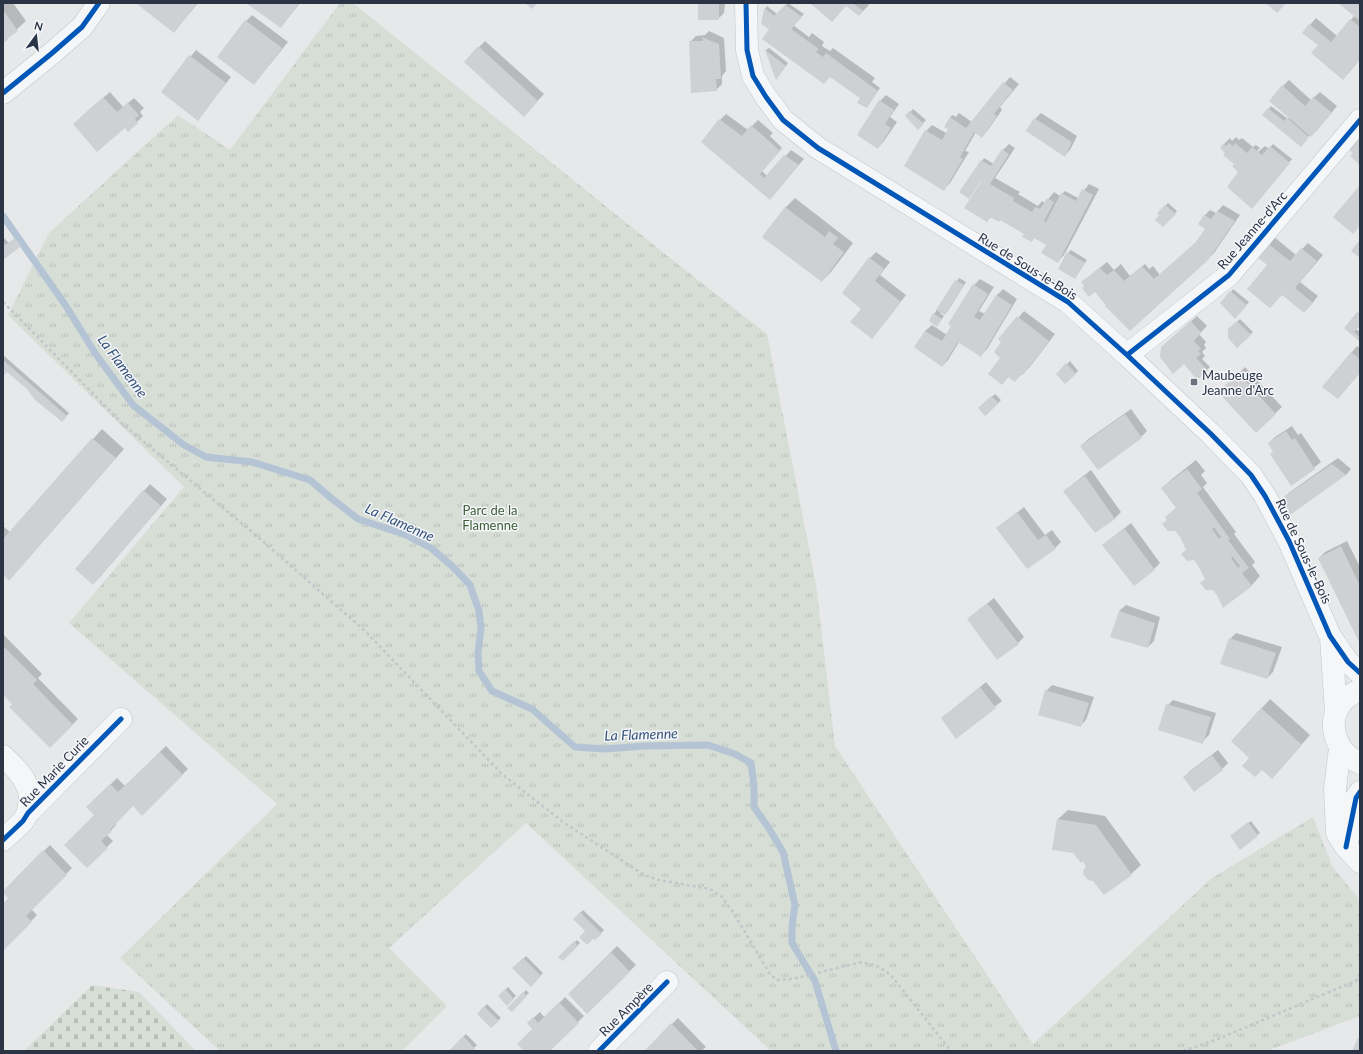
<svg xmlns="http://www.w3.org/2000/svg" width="1363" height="1054" font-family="Lato,sans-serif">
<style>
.cemetery{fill:url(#cemetery-stones)}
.park{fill:url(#park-tufts)}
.shadow{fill:#0003;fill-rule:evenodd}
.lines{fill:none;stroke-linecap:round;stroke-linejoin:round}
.stream{stroke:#b4c4d5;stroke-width:7}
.building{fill:#ced0d3;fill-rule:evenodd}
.minor-casing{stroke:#c4c6c8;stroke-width:23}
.tertiary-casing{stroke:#c4c6c8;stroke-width:23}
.path{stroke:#c5c6ca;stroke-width:2.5;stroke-dasharray:3 3;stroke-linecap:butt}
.minor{stroke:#f5f6f7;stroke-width:22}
.tertiary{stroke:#f5f6f7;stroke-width:22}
.cycleway-casing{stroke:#f4f6f9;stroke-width:8}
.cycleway{stroke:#0057b8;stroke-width:5}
.poi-dot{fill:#6c737f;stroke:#f4f6f9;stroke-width:1.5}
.labels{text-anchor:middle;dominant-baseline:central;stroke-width:3;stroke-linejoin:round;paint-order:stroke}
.street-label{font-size:13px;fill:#2b3445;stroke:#f4f6f9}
.poi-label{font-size:13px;fill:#2b3445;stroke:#f4f6f9;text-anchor:start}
.park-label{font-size:13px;fill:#3f6138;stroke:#f4f6f9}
.water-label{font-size:14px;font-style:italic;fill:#34527a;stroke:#f4f6f9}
</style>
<defs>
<pattern id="cemetery-stones" width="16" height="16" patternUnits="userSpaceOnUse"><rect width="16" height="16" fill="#d6ded6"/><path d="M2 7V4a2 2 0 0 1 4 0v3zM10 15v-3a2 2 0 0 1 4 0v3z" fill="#b8bfb9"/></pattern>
<pattern id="park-tufts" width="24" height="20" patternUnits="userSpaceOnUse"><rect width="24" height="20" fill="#d6ded6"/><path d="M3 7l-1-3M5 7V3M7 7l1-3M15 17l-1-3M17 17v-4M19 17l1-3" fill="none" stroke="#b8bfb9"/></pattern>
</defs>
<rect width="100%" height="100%" fill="#e6e8ea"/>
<!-- cemetery -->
<path class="cemetery" d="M92,985L139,992L196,1051H24Z"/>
<!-- park -->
<path class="park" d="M340,3H353L680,266L767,334L816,584L835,746L1033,1044L1212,878L1313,817L1333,868L1360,900V1016L1267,1051H771L526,823L389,948L447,1006L402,1051H220L120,958L277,804L69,623L184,487L8,315L49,233L178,115L230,150Z"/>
<!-- shadow -->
<path class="shadow" d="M3,3H13L26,21L3,42Z
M140,3H198L174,32Z
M248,3H300L281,27Z
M699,3H725L724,13L718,19Z
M788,3L804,14L793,25L809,37L812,33L824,42L822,46L830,51L833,48L875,78L872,82L880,88L867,107L864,94L763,23L765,9L767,6L777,14ZM765,9L778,19L765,11Z
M811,3H866L869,5L859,15L846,5Z
M1340,3H1360V59L1349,73L1319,45L1303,33L1316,18L1337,36L1355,15Z
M252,15L288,42L254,84L246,21Z
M709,31L724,38L726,71L722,76V84L716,90L690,42L696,36L705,35Z
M485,41L544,94L530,109L465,62Z
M769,48L788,63L777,78L766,50Z
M196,50L231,77L198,119L162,92Z
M1010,77L1019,84L1000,107L1002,110L988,130L982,136L976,132L965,151L969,152L950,183L944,189L926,131L932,125L946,133L952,123L950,117L953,115L956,117L959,113L972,122Z
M1289,80L1311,100L1320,92L1337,106L1317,130L1310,135L1300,145L1264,115L1271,106L1288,119L1289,117L1283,86Z
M110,92L123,107L134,98L144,108L140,112L143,116L137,122L125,127L80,118Z
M886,95L899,104L890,117L897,122L884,141L878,148L880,101Z
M913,109L926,120L918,128L906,116Z
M1041,113L1077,136L1070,150L1064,156L1035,119Z
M726,114L748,130L758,120L773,133L770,136L782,148L762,171L767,176L791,150L804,159L770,198L720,120Z
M1236,137L1239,140L1242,138L1253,147L1256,145L1260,148L1257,151L1258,152L1265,146L1269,149L1273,144L1292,159L1287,165L1240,172L1226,153L1224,144L1230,138L1232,141Z
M1009,144L1015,148L995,178L1020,192L1018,194L1038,206L1042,201L1045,203L1054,192L1060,196L1065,191L1078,198L1089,184L1099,189L1064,255L1058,261L1047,244L1001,219L999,221L991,217L987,221L983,180L982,179V161L984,158L994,164L1003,150Z
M795,198L853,243L831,272L822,281L763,236L786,207Z
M1168,203L1177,211L1163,226L1159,213Z
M1223,205L1240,215L1214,253L1130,330L1096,291L1086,286L1082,282L1107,262L1114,270L1121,264L1130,276L1145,264L1149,269L1153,266L1160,275L1197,243L1207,229L1204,216L1210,210L1216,213Z
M18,236L23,243L3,259V237L9,243Z
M1273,236L1296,255L1308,243L1323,255L1300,282L1318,296L1310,306L1282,294L1268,265L1256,255Z
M1071,250L1087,260L1075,278L1068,253Z
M876,252L890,262L880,275L906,295L885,322L863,308L870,258Z
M959,278L966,282L948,311L945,314L941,312L940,313L944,316L937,326L934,314Z
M980,279L994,287L979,311L985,314L997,295L1003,289L1017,299L987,349L981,355L959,342L948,360L942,366L915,347L925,331L932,325L947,335L953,326L950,324L974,285Z
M1233,289L1249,302L1238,315L1231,292Z
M1024,311L1055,334L1029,368L1014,381L1009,376L1002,384V342L1000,339Z
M1360,311V325L1356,329L1360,332L1359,340L1345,328Z
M1197,316L1207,326L1199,334L1206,342L1204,345L1206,348L1202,352L1205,356L1202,359L1210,367L1197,379L1168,341Z
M1240,319L1253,332L1237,347L1229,329Z
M1357,346L1360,348V372L1338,398L1323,386Z
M3,355L69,413L62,421L27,388L7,371L3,375Z
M1070,361L1078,371L1065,383L1057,374Z
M1245,367L1282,407L1256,431L1229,383Z
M995,394L1001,400L986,415L979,408Z
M1131,409L1147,431L1141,437L1098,468L1081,446L1087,440Z
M1292,426L1298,435L1301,433L1321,462L1292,485L1269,443L1275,437Z
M102,429L124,449L9,580L3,574V522L5,524L3,526L10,532Z
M1338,458L1351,469L1346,475L1283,498L1290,492Z
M1196,460L1205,471L1201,475L1207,483L1203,487L1236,532L1234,534L1255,562L1252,565L1260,576L1251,586L1219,596L1206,579L1195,559L1187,550L1181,537L1166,517L1177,507L1162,488L1172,479Z
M1091,470L1121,512L1115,518L1095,532L1064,491Z
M150,484L167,499L99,578L76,569Z
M1024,507L1045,535L1052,530L1061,542L1055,548L998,528Z
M1131,523L1160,563L1154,569L1103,545Z
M1347,541L1360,567V642L1319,558L1325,552Z
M994,598L1024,637L1018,643L968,619Z
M1126,605L1160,617L1154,641L1148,647L1119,611Z
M1236,633L1282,647L1273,672L1267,678L1230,639Z
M3,634L42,674L38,678L78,719L50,747L3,693Z
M986,682L1002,701L957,737L942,718Z
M1052,685L1094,697L1086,720L1080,726L1046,691Z
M1270,699L1310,735L1281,768L1232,741Z
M1173,700L1216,713L1209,735L1201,743L1167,706Z
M166,746L188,769L142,814L133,805L115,823L116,825L107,835L113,841L87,867L96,815L88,807L117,778L125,786Z
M1218,750L1228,763L1222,769L1184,777L1190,771Z
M1068,810L1105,816L1141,865L1131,874L1107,892L1083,860L1074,852L1054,849L1058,819Z
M1251,821L1260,833L1257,835L1234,834Z
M50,845L72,868L31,909L37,915L3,950V905L10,898L3,892Z
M583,910L604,930L595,939L575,919Z
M577,940L580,943L563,960L560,957Z
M617,946L636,965L587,1013L569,994Z
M526,956L543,973L531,985L514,968Z
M508,987L516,996L507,1004L499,996Z
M526,990L529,993L511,1010L509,1008Z
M565,997L584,1016L548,1051H526L534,1029L528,1023L540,1012L545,1018Z
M487,1004L501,1018L491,1027L478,1014Z
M678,1018L706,1047L701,1051H645Z
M466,1034L477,1045L471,1051H450Z"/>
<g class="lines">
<!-- stream -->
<path class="stream" d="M3,216L66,306L95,353L133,405L184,445L206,457L252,462L310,480L331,498L358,519L406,535L431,548L452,566L470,585L479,611L481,628L478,653L479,671L492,691L532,709L575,747L604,749L645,746L708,745L735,754L751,763L754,785V807L768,827L783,852L795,905L792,926V943L815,981L836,1051"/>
</g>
<!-- building -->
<path class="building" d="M138,3H197L174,33L137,4Z
M246,3H299L281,28Z
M525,3H537L532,9Z
M698,3H719V20H698Z
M810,3H853L863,11L859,16L846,6L832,22Z
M1265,3H1286L1277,13Z
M1338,3H1357L1360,6V21Z
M785,5L802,17L791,29L819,49L816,52L823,57L826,53L878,91L867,108L857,103L860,98L830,77L824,84L762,39L769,29L761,24L764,9L774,16Z
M3,10L18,31L7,39L8,40L3,43Z
M1350,19L1360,27V59L1343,80L1311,53L1318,45L1302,33L1309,24L1331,42Z
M245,20L282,48L254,85L217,57Z
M702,37L719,44L721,79H716L717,91L691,93L689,41H703Z
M478,46L538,101L524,117L464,62Z
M765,50L786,66L776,80Z
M189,55L226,83L198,121L161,92Z
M1003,82L1013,90L994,114L997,116L982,138L974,132L960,157L963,159L944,191L904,166L925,130L942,140L948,129L944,127L950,117L966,128Z
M1282,85L1305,106L1313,97L1332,113L1311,137L1269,101Z
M103,97L117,112L128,103L139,115L135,119L138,123L128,132L125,128L97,152L73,124Z
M879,100L894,110L885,124L891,128L878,149L857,135Z
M1268,108L1284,121L1287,118L1309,137L1301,147L1262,115Z
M909,111L924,124L918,130L905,116Z
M1034,118L1072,142L1065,157L1026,131Z
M719,119L742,136L751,125L780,151L760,174L764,178L784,155L799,165L770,200L701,142Z
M1357,136L1360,139V165L1350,156L1353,153L1347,148Z
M1229,143L1233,146L1235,143L1247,153L1252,147L1262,155L1270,146L1290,163L1252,209L1227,187L1238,172L1232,166L1234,164L1223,155L1225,153L1220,148L1223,144L1226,146Z
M1002,149L1009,154L990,184L1014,198L1013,201L1032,212L1035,207L1040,209L1047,198L1054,202L1044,221L1046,222L1061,193L1076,201L1082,189L1093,195L1058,263L1041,253L1046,245L1034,238L1032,242L1022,237L1024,234L1000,220L999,222L990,217L987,222L964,208L983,179V178L969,199L959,192L981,160L991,166Z
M1360,185V226L1353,234L1333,217Z
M1165,205L1176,214L1163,227L1155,220L1159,215L1157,213Z
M785,207L825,237L829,231L838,238L833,244L844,252L822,282L762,237Z
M1217,211L1235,221L1208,260L1130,331L1105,306V304L1095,292L1089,297L1082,288L1084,286L1081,282L1100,268L1107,275L1114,270L1124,281L1142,266L1154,279L1195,243L1205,229L1198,224L1204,215L1211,219Z
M15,238L21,246L3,260V242L5,245Z
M1266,242L1290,261L1301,248L1317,261L1295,288L1313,303L1304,313L1282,295L1270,308L1261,301L1247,289L1267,265L1255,255Z
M1358,242L1360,244V258L1351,251Z
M1067,252L1085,263L1075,279L1058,269Z
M869,257L884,269L875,281L901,302L872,339L850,322L861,309L842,293Z
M955,280L964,285L945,315L936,310Z
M973,284L988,294L974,317L980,320L996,295L1012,305L981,357L958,342L942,367L914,347L925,331L942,341L951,326L948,324Z
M1230,291L1247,305L1235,319L1220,303Z
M1357,312L1360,315V326L1354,332L1360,337L1359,341L1344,328Z
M933,313L942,319L937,327L929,321Z
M1017,316L1049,341L1023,375L1021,374L1015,382L1008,377L1002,385L988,374L1000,358L994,352L1001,342L998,339Z
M1191,321L1201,333L1194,341L1201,349L1198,351L1201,354L1196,358L1208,371L1197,380L1184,364L1173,374L1160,357L1161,347Z
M1237,321L1251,335L1237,348L1228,338V329Z
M1351,352L1360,359V373L1338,399L1322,387Z
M3,360L67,416L62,422L34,399L27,389L7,372L3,376Z
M1066,363L1076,374L1065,384L1056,374Z
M1238,373L1276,414L1256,433L1218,392Z
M991,396L999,403L985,416L978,408Z
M1125,414L1142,438L1098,470L1080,446Z
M1286,431L1292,440L1295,438L1315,469L1291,486L1270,454L1273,452L1268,443Z
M92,438L116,458L9,581L3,575V539Z
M1332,464L1346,475L1290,515L1282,498Z
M1187,469L1202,489L1197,493L1230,539L1228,540L1249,568L1242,573L1252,586L1223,608L1218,597L1213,590H1206L1200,583L1205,579L1199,567L1194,560L1187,561L1181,554L1186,550L1180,537L1175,531H1168L1162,524L1167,520L1165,517L1176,508L1161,488ZM1214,527L1221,537L1219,539L1212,529ZM1233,557L1240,566L1238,568L1231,558Z
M1085,476L1115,519L1095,533L1063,491Z
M143,490L161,506L93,585L75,569Z
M1017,512L1038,540L1046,535L1056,549L1027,569L996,528Z
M1124,528L1155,570L1134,586L1102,545Z
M1341,546L1360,586V644L1318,558Z
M987,603L1019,644L997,660L967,619Z
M1119,611L1155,623L1148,648L1110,637Z
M1229,638L1276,653L1267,679L1220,664Z
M3,646L37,680L33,684L73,725L50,748L9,707L12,704L3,695Z
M980,687L996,708L956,739L941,718Z
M1045,690L1089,703L1081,727L1038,715Z
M1166,704L1211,717L1203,744L1158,730Z
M1261,708L1302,745L1272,779L1262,770L1255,777L1242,766L1249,758L1231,741Z
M160,752L183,775L142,816L133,806L110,830L111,832L101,841L108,848L87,868L64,845L94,815L86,807L110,784L118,792Z
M1212,755L1223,770L1194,792L1183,777Z
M1057,819L1096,825L1132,875L1104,895L1093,881L1088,880L1083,874L1084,869L1086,867L1083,861L1081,863L1073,853L1052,850Z
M1248,822L1258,836L1240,850L1230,836Z
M43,850L67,875L26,916L32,922L3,951V904L8,898L3,893V891Z
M580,912L602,934L595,940L593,939L587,945L579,937L585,931L573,919Z
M574,941L578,946L563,961L558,957Z
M611,952L630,972L587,1014L568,994Z
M523,958L541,976L531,987L512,968Z
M505,989L514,999L507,1006L498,996Z
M523,992L527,996L512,1012L507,1008Z
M559,1002L579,1023L550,1051H524L517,1044L532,1029L527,1023L533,1017L538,1023Z
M484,1006L499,1021L491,1028L477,1014Z
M671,1023L698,1051H644L654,1041Z
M463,1036L475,1049L473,1051H449Z
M1358,1038H1360V1051H1352Z"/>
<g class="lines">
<!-- minor casing -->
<g class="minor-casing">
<path id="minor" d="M746,3L747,50L753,76L766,97L783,120L818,148L1068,302L1127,355L1211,434L1251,475L1265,496L1289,541L1330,636L1348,662L1360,673
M1127,355L1229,275L1360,120
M1331,637L1336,713
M1360,690C1353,693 1347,696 1342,702C1325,724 1336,753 1360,763
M1340,748L1335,789L1337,833L1346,847L1360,862
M3,756C15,767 28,780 30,796C30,802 28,808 28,813
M3,840L23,821L28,813L121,719
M1346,847L1356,798L1360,792
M599,1051L667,982"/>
</g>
<!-- tertiary casing -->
<g class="tertiary-casing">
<path id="tertiary" d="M3,93L51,54L82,27L99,3"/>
</g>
<!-- path -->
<path class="path" d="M3,302L125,426L258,537L365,631L503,775L563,822L644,875L659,880L710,889L721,896L733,912L770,974L777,980L792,979L862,962L877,966L890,974L951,1051
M1183,1051L1218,1039L1360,979"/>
<!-- minor -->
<use href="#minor" class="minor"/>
<!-- tertiary -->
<use href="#tertiary" class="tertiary"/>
<!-- cycleway casing -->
<g class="cycleway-casing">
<path id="cycleway" d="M746,3L747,50L753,76L766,97L783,120L818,148L1068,302L1127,355L1211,434L1251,475L1265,496L1289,541L1330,636L1348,662L1360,673
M3,93L51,54L82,27L99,3
M1127,355L1229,275L1360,120
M3,840L23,821L28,813L121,719
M1346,847L1356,798L1360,792
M599,1051L667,982"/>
</g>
<!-- cycleway -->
<use href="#cycleway" class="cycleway"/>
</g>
<!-- markers -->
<rect class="poi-dot" x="1190" y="378" width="8" height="8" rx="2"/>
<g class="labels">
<!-- street labels -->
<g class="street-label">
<text transform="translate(1252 230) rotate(-49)">Rue Jeanne-d'Arc</text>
<text transform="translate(1028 266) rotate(32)">Rue de Sous-le-Bois</text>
<text transform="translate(1304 551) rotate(65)">Rue de Sous-le-Bois</text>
<text transform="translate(54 771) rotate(-46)">Rue Marie Curie</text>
<text transform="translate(626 1009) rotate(-45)">Rue Ampère</text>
</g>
<!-- poi labels -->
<g class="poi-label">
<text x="1202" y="375">Maubeuge<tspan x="1202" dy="15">Jeanne d'Arc</tspan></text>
</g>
<!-- park labels -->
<g class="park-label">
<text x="490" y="510">Parc de la<tspan x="490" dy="15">Flamenne</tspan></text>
</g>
<!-- water labels -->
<g class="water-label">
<text transform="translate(123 366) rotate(54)">La Flamenne</text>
<text transform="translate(400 522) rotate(24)">La Flamenne</text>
<text transform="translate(641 734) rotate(-2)">La Flamenne</text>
</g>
</g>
<!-- border -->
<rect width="1363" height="1054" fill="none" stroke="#2b3445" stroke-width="8"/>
<!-- north arrow -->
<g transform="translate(36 36) rotate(15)" stroke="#f4f6f9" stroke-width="3" paint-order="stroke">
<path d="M0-3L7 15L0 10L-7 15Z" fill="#2b3445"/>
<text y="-6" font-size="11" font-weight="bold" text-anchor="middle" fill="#2b3445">N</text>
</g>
</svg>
